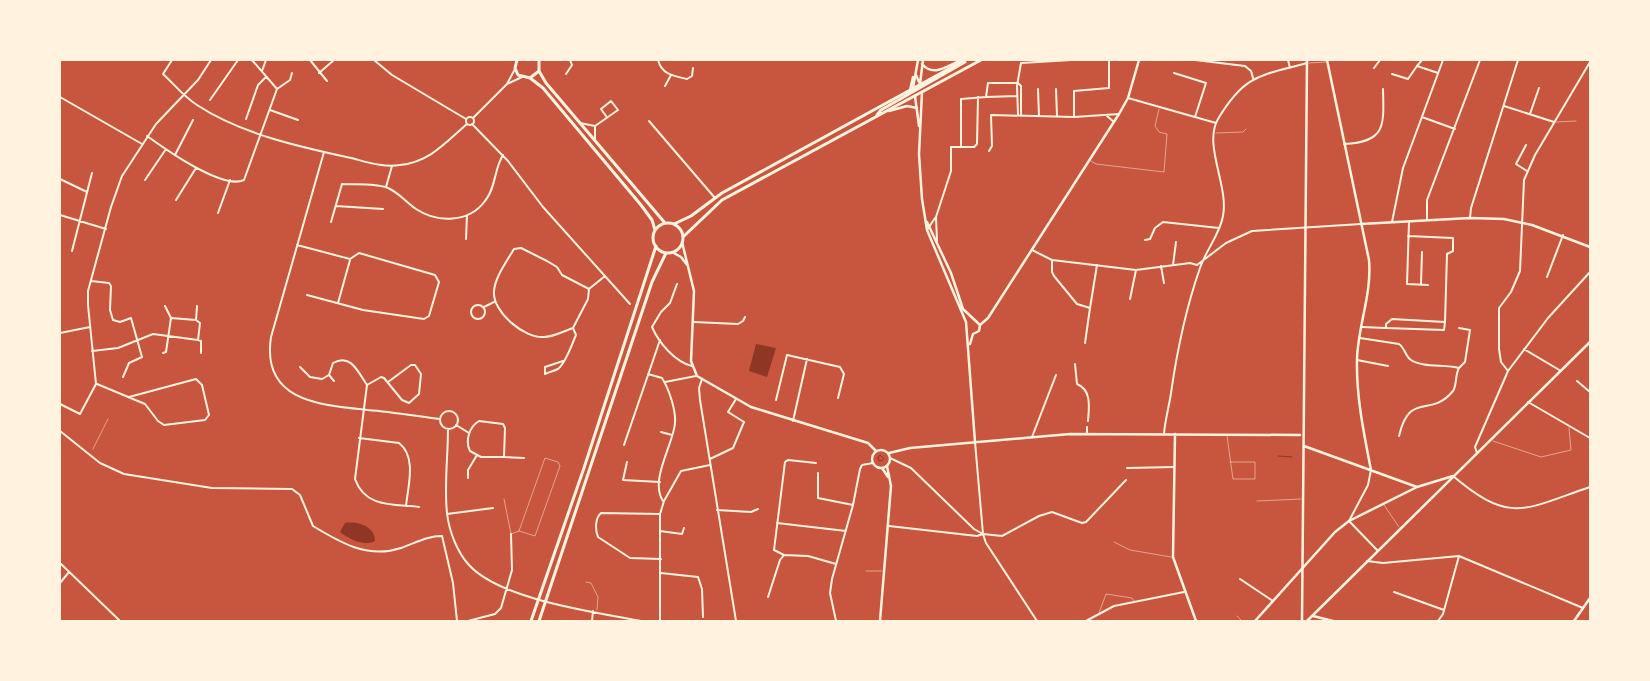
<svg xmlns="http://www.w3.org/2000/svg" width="1650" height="681" font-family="'Open Sans',sans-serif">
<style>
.water{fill:#8f3625}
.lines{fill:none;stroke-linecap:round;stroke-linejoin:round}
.stream{stroke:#8f3625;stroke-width:1}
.service{stroke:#fff3e0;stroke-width:0.5}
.minor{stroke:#fff3e0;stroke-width:2}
.tertiary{stroke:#fff3e0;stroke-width:2.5}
.secondary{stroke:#fff3e0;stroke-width:2.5}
.primary{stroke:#fff3e0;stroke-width:3}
</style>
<rect width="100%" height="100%" fill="#c8553d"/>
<!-- water -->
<path class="water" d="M756,344L776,348L767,377L749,371Z
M345,523C357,521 375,526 375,541C364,547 349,539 340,532Z"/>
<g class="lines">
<!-- stream -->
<path class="stream" d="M1278,456L1292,457
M878,458L880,455L884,459
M878,458L879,461L883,460"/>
<!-- service -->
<path class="service" d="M1309,63L1326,62
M1556,122L1576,121
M1216,133L1243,132L1246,129
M1091,161L1096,164L1164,172L1167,134L1159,132L1155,126L1159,109
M1227,436L1233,479H1255V462H1230
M1493,441L1541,457L1571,450L1569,428
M93,449L108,419
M504,499L511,534L519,531L535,536L560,466L558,462L545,458L519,531
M1257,501L1301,499
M1384,505L1399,527
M1114,542L1130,550L1171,557
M866,571H882
M586,582L591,583L598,597L597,610
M1099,613L1106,594L1132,598L1134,601
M1237,616L1242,621"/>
<!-- minor -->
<path class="minor" d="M172,60L163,74C174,84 184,97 197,105C241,134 300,147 351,158C367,162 384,168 400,165C430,162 446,142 467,124
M310,60L327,81
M374,60L392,75L466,119
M658,60C662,75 674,76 687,79L692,76L693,68
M1195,60L1245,66L1251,71L1253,78
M1288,60L1290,68
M1417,66L1422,60
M1374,68L1380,60
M262,71L266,60
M319,73L334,60
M1174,73L1206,83L1195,117
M566,74L572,65L570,60
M1392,74L1408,79L1417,66L1438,73
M1018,83L1021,86V116
M507,84L522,77
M665,86L671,75
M277,89L290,80L292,73
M1038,89L1039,116
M1056,89L1057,116
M1017,96L986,97L988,83H1018
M60,97L142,144
M1128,98L1216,123
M210,100L238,60
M1504,106L1554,122
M270,110L298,120
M1018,114L1017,86L1021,63L1072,60
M1530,114L1539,88
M1107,116L1114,122
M466 121a4 4 0 1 1 8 0a4 4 0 1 1-8 0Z
M1074,117V91L1109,88V60
M1422,117L1455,129
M473,118L507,84L515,69
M246,119L258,85L266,77
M649,121L715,198
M580,123L595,126
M472,124L508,161L543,207L630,304
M147,136C165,149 223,190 244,180L277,89L252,60
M595,139V126L618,110L611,101L601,109L606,116
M1344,144C1386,142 1384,126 1383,89
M1526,145L1516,164L1527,171
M961,146V99L986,97
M989,151L992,146L991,115L1074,117L1119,114
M324,152L271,337C261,402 321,405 368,410C392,412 416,416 440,419
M175,155L193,120
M60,179L87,192
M145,180L166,149
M386,187L392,166
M176,200L196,168
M336,206L383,209
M218,213L230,180
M60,215L106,229
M1470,218L1471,208L1518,60
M1427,220V200L1480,60
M331,222L342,184C355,185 375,183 388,188C398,192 407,203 416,209C437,223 469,223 485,201C496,188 494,169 503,155
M1392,222L1403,168L1443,60
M1409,222L1407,284L1428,285
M927,230L935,218
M466,239L467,215
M1145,240L1150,239L1155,228L1163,222L1219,228
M937,241L936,217L951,171V147H974L977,144L978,97
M297,245L350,259L359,253L435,275L439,282L429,316L424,319L363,310L307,295
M1032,250L1052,260L1136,270L1190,263L1197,265L1226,243L1252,231L1361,224
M72,251L92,173
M1052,260V272L1054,276L1077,304L1090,308L1097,265
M1173,265L1176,242
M1161,266L1164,283
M1547,277L1563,235
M91,281L109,283L111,286L110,310L113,320L120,322L131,318L142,357L129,363L123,377
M677,284L670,303L661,312L652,327C659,343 675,362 692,366
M1421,284L1422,252
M589,289L562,275L557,267L547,261L521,248L514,249C507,261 495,277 494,291C492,312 525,339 544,337C553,337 564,331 573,328L588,299L589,289L605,276
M1130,299L1136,270
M338,303L350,260
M471 312a7 7 0 1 1 14 0a7 7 0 1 1-14 0Z
M165,306L171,318
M484,307L494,302
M694,322L738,324L743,321L745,317
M1362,327L1386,328V324L1392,319L1445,322L1447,254L1453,251V238L1408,236
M1386,328L1444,330L1445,322
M60,333L90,327
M1360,338L1399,344C1405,348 1405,356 1411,360C1423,368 1445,364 1459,368L1465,362L1470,330L1459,328
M198,340L201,341V353
M1085,343L1090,308
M1524,349L1561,371
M92,351L118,348L153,334L198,340L200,323L196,320L197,306
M163,353L166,352L171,318L196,320
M1357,360L1388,366
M563,361L545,367V374C549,372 554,371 558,369C566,363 572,344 576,335L573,328
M1075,364L1077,384C1092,390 1089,408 1088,421
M300,367L310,377L322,379L329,375L334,381
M1508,371L1501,362L1499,349V308L1511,292L1520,271L1524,180L1535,155L1590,62
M648,374L662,378C669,389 676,410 675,423C674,443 649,480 663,501
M329,375L333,363C351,353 358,372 367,385L355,479C365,508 394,504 419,507
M702,379L699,388L700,400L736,621
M1577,381L1590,392
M665,382L696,376
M97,384L145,404L158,421L164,425L205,420L209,415L202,385L196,379L129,397
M367,385L381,377L384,378L402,400L409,403L419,394L421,374L415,365H411L388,382
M776,400L787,355L840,367L844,374L838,398
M1528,402L1590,438
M60,404L80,414L96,384L88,305V291L111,207L122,176L156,124L198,80L211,60
M440 420a9 9 0 1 1 18 0a9 9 0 1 1-18 0Z
M479,421L503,424L505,428L504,457H481L470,451C465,441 469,427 479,421Z
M793,421L807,359
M456,425L469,433
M448,429C448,456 444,486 447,513C449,531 457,552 469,565C501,600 595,612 641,621
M60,431L100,463L124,474L212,488L292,489L300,495L313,526C341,543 368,559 401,548C416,543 426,536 442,536L453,583L457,621
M661,432L672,435
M1087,434V427
M1164,434C1165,420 1169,407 1171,393C1177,351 1186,308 1200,268C1206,250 1220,234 1223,216C1229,186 1203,145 1218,119C1245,74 1260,76 1307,63
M1399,436C1410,390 1430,419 1453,391C1457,385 1455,375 1459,368
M1032,437L1056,375
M359,438L399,443C417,457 408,486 406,506
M975,442L983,534L986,543L1037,621
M624,445L660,340
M1477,453L1475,447L1508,371L1548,318L1590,272
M504,457L524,458
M890,458L911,468L974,529L983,534L1002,536L1039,516L1052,512L1082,523L1086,522L1126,480
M710,459L733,448L744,422L728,412L736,399
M627,462L623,480L660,482
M816,463L788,460L785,462L774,550L784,555L808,556L836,564
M1127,468L1174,467
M1371,470L1368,485L1349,521L1378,551
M818,473V498L853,505
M1453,476C1511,525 1525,509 1590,487
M468,478V470L477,455
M717,510L751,512L758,509
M447,514L493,508
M660,514L601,513C595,518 595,530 598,537L630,558L661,559
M777,523L846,531
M889,526L977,536L983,534
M660,531L682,534L684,528
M1367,561L1383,563L1459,556L1583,608
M60,563L120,621
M661,573L698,577L702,589L703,617
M1240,579L1273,601
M60,583L69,572
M1394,592L1444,610
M768,597L780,560L784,555
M468,621L495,614L501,608L512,570L511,534
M592,621L593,611
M660,621V514L664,501L681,471L710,465
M836,621L830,593L832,579L853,505L860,469L862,465L873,463
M1086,621L1114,606L1184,592
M1438,621L1443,614L1459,556"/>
<!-- tertiary -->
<path class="tertiary" d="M1327,60L1369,260C1372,294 1358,326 1357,359C1356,396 1364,434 1371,470
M922,92L919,154L922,199L927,230L966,322
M915,96L919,126
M889,111L907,106L917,108
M927,222L951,273L963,309L980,325
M1361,224L1470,218L1504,219L1532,225L1590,247
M966,322L975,442
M980,325L988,318L1119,114L1128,98L1139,60
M973,334L979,331L980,325
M970,344L973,334
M1304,446L1417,487L1453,476
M882,468L888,477
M1313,616L1333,621
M880,621L891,486L887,466
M1255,621L1335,532L1349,521L1417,487
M1574,621L1590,598"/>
<!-- secondary -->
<path class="secondary" d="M922,64C934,78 948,65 962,60
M916,75L920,84
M920,84L923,60
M913,88L918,60
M910,90L913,77
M682,242L694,291L691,361L697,376L751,407L868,443L876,451
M672,252L681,257L688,266
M1175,434L1173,557L1196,621
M872 459a9 9 0 1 1 18 0a9 9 0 1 1-18 0Z
M889,453L910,448L1070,434L1300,435
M1302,621L1307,60
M1307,621L1590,342"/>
<!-- primary -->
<path class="primary" d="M517,60L515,68L518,75L530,78L539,71V60
M539,71L546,83L665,223
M530,78L543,88L641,205L652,220L655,230
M877,115L881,110L965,62
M653 238a15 15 0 1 1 30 0a15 15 0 1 1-30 0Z
M674,224L691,216L722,193L965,60
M683,237L722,200L981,60
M531,621L584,468L656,246
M539,621L652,282L666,253"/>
</g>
<!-- border -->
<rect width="1650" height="681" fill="none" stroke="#fff3e0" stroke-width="122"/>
</svg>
